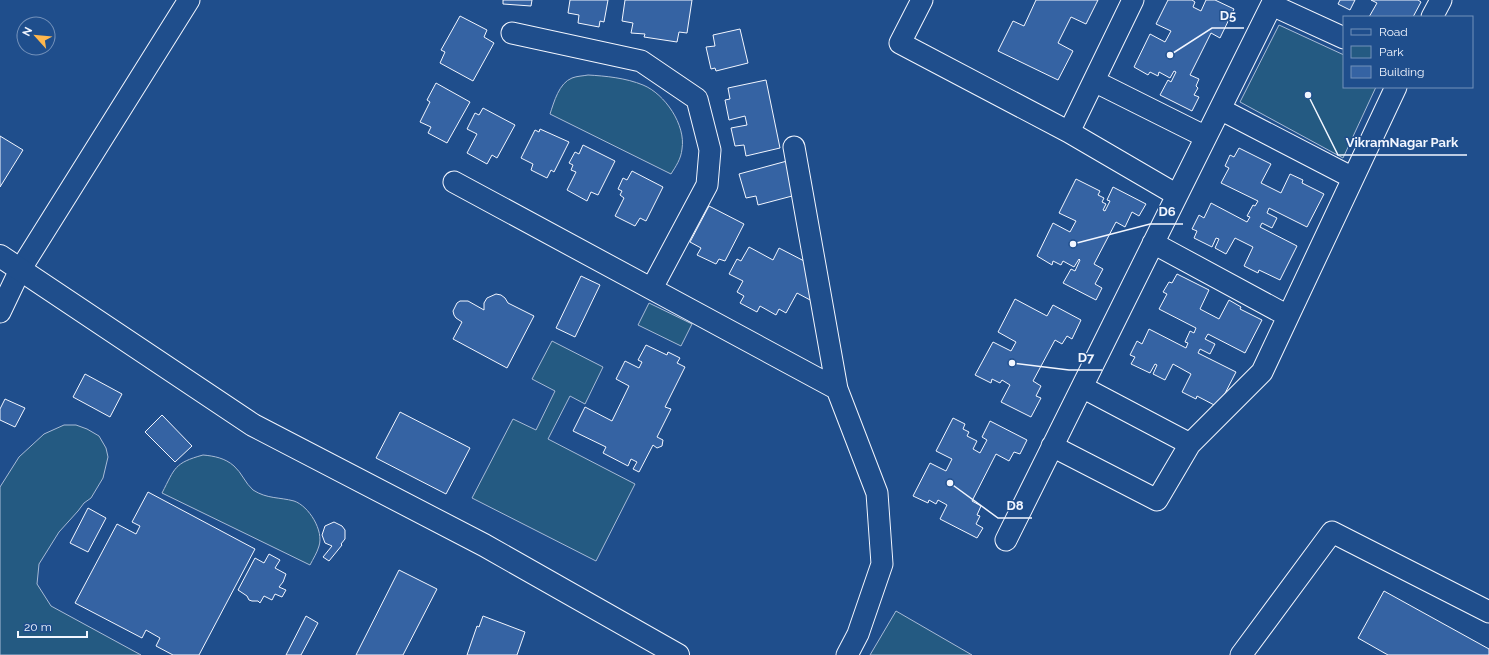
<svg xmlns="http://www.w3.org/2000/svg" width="1489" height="655" font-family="Raleway,sans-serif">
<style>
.green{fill:#245a82;stroke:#a8bbd7}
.building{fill:#3563a3;stroke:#f2f6ff}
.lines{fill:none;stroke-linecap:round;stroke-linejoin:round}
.street-casing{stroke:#f2f6ff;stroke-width:23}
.secondary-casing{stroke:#f2f6ff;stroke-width:24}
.street{stroke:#1f4e8c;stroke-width:21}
.secondary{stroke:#1f4e8c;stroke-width:22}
.leader{fill:none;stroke:#f2f6ff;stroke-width:1.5}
.callout-dot{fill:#f2f6ff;stroke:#1f4e8c;stroke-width:1.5}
.callout-label{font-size:13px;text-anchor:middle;font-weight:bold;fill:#f2f6ff;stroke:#1f4e8c;stroke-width:3;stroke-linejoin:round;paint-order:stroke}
</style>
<rect width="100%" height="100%" fill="#1f4e8c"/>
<!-- green -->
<path class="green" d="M1279,25L1344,55V87H1376L1343,158L1240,102Z
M588,75C606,76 626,78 643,85C665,94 686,125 682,149C681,159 676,166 671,174L550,114C554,102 559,83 572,78C577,76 583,76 588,75Z
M649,303L692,324L681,346L638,325Z
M552,341L603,367L585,404L570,396L548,439L635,484L596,561L472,498L513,419L536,430L555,391L532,379Z
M64,425H76L87,429L99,436L106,448L108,457L103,478L91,498L84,503L78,511L59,532L39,564L37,584L51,606L141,655H0V487L19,457L44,434Z
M203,455C214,456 225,458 234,466C242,473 245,483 253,490C267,499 279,497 294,501C309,506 324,531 319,546C317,553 313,559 310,565L162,493C175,468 174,463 203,455Z
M896,611L972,655H870Z"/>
<!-- building -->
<path class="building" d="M503,0H532L531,6L503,4Z
M570,0H608L604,22L600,21L599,27L578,23L579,15L568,13Z
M625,0H692L687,33L679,32L677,42L644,37L645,34L631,33L633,23L622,21Z
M1036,0H1098L1086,24L1071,17L1058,43L1073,51L1058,80L998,51L1013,21L1024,26Z
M1168,0H1192L1195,2L1193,7L1201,11L1206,0H1215L1234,9L1220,38L1211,33L1190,75L1199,79L1196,86L1198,88L1194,95L1199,97L1192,111L1160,95L1168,80L1171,82L1176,72L1174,71L1170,78L1159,72L1158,76L1150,72L1148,75L1134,67L1150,34L1165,42L1171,31L1156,24Z
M1340,0H1355L1350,10L1338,4Z
M1371,0H1418L1421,2L1413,17H1369L1377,3Z
M460,16L487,30L484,37L494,43L473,81L440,63L445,52L441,50Z
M740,29L748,63L716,71L715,68L711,69L706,47L715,46L713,35Z
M766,80L780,148L746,156L744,145L735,146L731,128L747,125L745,116L729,120L725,100L730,99L728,88Z
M436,83L470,102L447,143L428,133L431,127L420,122L430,102L427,100Z
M483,108L515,125L497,158L492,155L487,164L467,153L477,134L467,129L475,113L479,115Z
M540,129L569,142L554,172L551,170L547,178L531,170L533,164L521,158L535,130L539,132Z
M0,136L23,150L0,187Z
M583,145L615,161L598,195L591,192L587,201L567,190L576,172L571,170L573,165L569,163L575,152L579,154Z
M1239,148L1271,164L1261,183L1281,193L1290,174L1303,180L1302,183L1324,194L1307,227L1269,208L1267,213L1277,218L1272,228L1262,223L1260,227L1297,246L1280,280L1259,270L1258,273L1244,266L1253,247L1235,238L1226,254L1215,248L1219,239L1216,238L1212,247L1194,238L1197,231L1192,229L1199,215L1204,218L1211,203L1247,222L1250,217L1247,216L1253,205L1255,206L1258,201L1221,183L1229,168L1225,166L1230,155L1234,157Z
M787,161L796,195L758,205L756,196L746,198L739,174Z
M632,171L663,187L646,221L640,218L635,226L615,216L624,198L620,195L622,191L618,189L623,178L627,180Z
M1076,179L1100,191L1098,195L1104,198L1102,202L1106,204L1103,210L1105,211L1110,201L1107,200L1113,187L1146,204L1139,216L1132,212L1125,227L1116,222L1094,264L1103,269L1095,284L1102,288L1096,300L1063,283L1071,269L1075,271L1080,260L1079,259L1074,267L1063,261L1061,265L1053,261L1052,265L1037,256L1053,223L1070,232L1076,221L1059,213Z
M709,206L744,224L725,261L719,259L716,264L697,255L701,248L690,242Z
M749,247L773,260L779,248L808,263L812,301L797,293L786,313L779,309L776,315L760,306L757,312L740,303L744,296L737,292L743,281L729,274L737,259L741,261Z
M1177,274L1209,290L1200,309L1219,319L1229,300L1241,307L1240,309L1262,320L1245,353L1208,334L1205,339L1215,344L1210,354L1200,349L1198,353L1236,372L1218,407L1197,396L1196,399L1182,392L1191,374L1173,364L1165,380L1153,374L1157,365L1155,364L1150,373L1131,364L1135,357L1130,355L1137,341L1142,344L1149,329L1186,348L1188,343L1185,342L1190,331L1194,333L1196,328L1159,309L1167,294L1163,292L1169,282L1172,283Z
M581,276L600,285L575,337L556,328Z
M496,294L501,295L505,298L508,303L534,316L507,368L453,339L462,322L456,318L454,315L453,311L457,303L460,301H468L484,310V303L487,298Z
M1015,299L1047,316L1053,305L1081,320L1072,339L1067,336L1062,344L1055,340L1033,381L1041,386L1036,396L1041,398L1031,417L1001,402L1010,385L1002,380L1000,383L992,379L991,383L975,375L993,342L1011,351L1016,342L998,332Z
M646,345L667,355L668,352L680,358L677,363L685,367L665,407L671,409L657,437L663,440L662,446L657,448L653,445L639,472L633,469L637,462L631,459L628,466L603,453L606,447L573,431L585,407L612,421L629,386L616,379L625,361L639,368L642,362L638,360Z
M85,374L122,394L110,417L73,397Z
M5,399L25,408L15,427L0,420V409Z
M400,412L470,448L446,494L376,458Z
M162,415L192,446L175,462L145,432Z
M953,418L965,424L963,429L969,432L967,436L977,441L973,449L980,453L987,440L982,437L990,421L1027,440L1020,454L1014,452L1009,461L996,454L972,501L981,506L977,515L980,516L976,524L983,528L977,538L940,519L947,505L938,500L936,504L929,500L928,503L913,496L930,463L946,471L952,459L936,451Z
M148,492L255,549L199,655H173L156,646L160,638L146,630L142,638L75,603L117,524L136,534L140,526L132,522Z
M88,508L106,518L88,552L70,543Z
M334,522L342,526L345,530V539L341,544L342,545L329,561L323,557L332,546L325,543L322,535L325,526Z
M269,554L280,560L275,568L286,574L283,582L279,587L286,590L282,597L275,594L272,600L264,596L260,603L258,601H252L249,600L247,596L238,590L255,558L264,563Z
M399,570L437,589L403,655H356Z
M1384,591L1489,649V655H1388L1358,638Z
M306,616L318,623L301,655H286Z
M483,616L525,632L517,655H467L477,626L479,627Z"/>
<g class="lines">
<!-- street casing -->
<g class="street-casing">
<path id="street" d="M922,0L900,43L1069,132L1177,195
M1272,5L1344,38
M1432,17L1441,0
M512,33L641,61L697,99L710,150L707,185L652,288
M1094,81L1206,137
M1220,109L1353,178
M1069,132L1133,0
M794,147L837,389L877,493L882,564L858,634L847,655
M454,182L837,389
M1153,243L1288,316
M0,312L20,270L189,0
M1190,444L1262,372L1396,87
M1052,446L1157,500L1190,444L1082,387
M1006,540L1274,0
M1241,655L1332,532L1489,612"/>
</g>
<!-- secondary casing -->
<g class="secondary-casing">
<path id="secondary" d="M0,256L253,425L484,545L678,655"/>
</g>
<!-- street -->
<use href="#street" class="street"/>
<!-- secondary -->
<use href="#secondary" class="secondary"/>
</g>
<!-- callouts -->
<path class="leader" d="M1170 55L1212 28H1244M1308 95L1338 155H1467M1073 244L1150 224H1183M1012 363L1069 370H1102M950 483L998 518H1032"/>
<g class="callout-dot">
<circle cx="1170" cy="55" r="4"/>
<circle cx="1308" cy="95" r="4"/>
<circle cx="1073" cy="244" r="4"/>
<circle cx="1012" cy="363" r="4"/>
<circle cx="950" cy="483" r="4"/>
</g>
<g class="callout-label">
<text x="1228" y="20">D5</text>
<text x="1402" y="147">VikramNagar Park</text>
<text x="1167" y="216">D6</text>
<text x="1086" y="362">D7</text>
<text x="1015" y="510">D8</text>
</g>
<!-- legend -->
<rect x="1343" y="16" width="130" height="72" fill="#1f4e8c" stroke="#7391ba"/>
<rect x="1351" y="29" width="20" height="6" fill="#1f4e8c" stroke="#7391ba"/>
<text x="1379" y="36" font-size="12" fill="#f2f6ff">Road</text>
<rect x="1351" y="46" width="20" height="12" fill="#245a82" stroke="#7391ba"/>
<text x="1379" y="56" font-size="12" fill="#f2f6ff">Park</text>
<rect x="1351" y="66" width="20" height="12" fill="#3563a3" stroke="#7391ba"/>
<text x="1379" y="76" font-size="12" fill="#f2f6ff">Building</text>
<!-- north arrow -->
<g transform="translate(36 36) rotate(297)"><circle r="19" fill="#1f4e8c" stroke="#7391ba"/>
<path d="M0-3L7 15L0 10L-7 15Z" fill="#ffb74d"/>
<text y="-6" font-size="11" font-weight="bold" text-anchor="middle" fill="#f2f6ff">N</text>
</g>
<!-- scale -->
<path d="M18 631v6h69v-6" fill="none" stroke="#f2f6ff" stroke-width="2"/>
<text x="24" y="631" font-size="12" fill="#f2f6ff" stroke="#1f4e8c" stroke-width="3" paint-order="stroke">20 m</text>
</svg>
